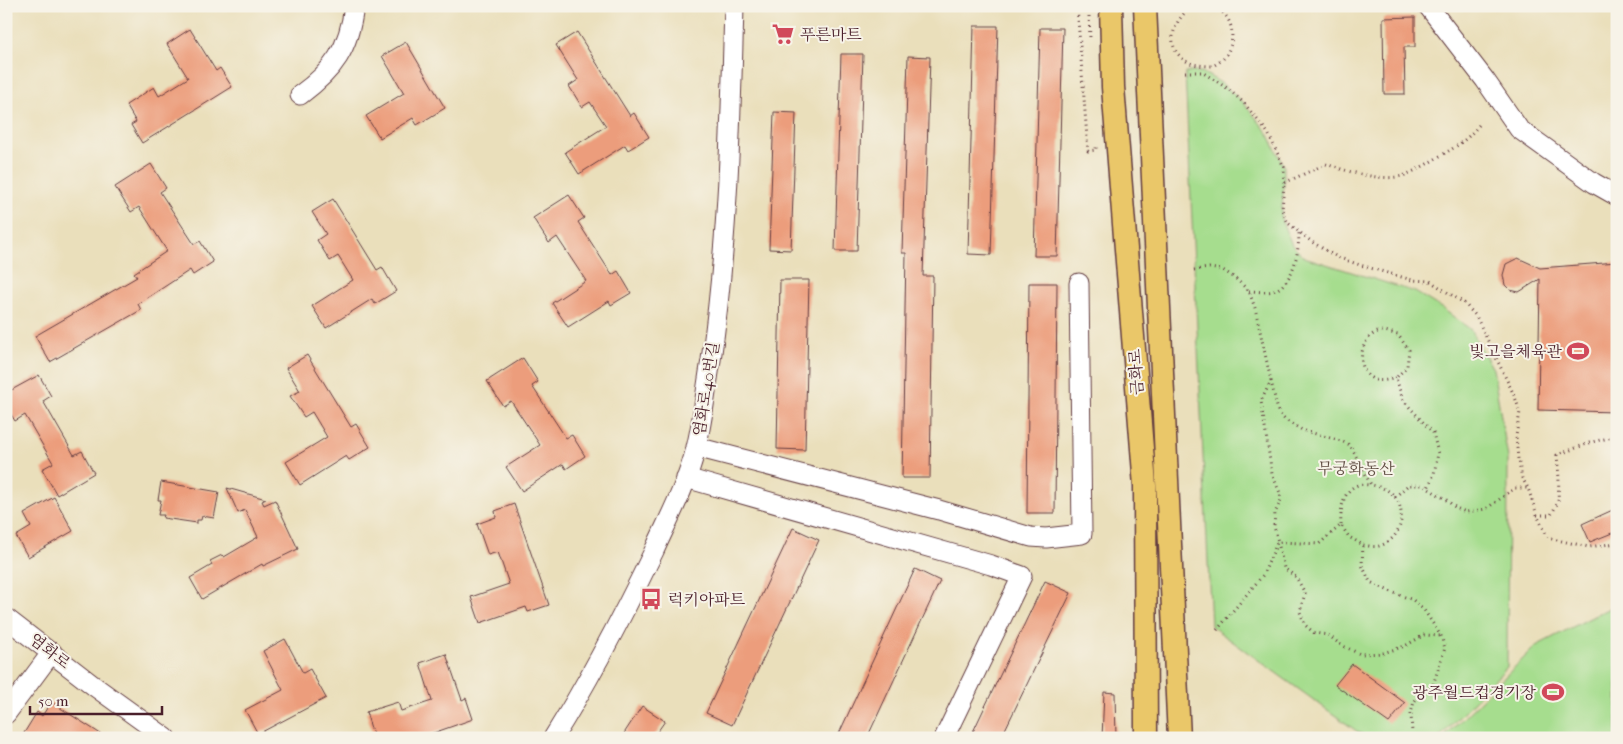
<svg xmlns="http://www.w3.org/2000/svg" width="1623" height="744" font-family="'IM FELL French Canon','Noto Serif KR',serif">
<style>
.green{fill:#a6dd8e;stroke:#787e5c}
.building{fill:#ec9d7b}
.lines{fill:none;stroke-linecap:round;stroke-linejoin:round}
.minor-casing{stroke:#623c41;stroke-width:21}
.major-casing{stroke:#623c41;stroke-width:25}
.path{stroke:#623c41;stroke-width:3;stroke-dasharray:1 4;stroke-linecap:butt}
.minor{stroke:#fff;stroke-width:19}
.major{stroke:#eac769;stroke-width:22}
.labels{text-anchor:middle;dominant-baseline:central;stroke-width:4;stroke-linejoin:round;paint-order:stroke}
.poi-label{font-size:16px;fill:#4a1f2b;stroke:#f7f3e8;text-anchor:start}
.street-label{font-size:16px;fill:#4a1f2b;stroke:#f7f3e8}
.park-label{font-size:16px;fill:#614e44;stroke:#f7f3e8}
</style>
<rect width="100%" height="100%" fill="#f7f3e8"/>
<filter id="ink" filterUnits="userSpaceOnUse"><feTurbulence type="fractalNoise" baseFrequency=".02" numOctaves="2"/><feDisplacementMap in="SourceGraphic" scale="10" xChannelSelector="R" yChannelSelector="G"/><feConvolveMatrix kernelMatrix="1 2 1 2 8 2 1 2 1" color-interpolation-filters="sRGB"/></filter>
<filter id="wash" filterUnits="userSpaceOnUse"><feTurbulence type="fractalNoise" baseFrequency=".0096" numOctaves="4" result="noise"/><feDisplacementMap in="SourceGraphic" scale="20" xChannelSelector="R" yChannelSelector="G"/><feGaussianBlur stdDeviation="1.12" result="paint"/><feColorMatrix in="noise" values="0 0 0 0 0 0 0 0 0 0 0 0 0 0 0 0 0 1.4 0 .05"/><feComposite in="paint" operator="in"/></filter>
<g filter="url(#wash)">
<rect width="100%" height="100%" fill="#eadfbb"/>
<!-- green -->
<path class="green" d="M1185,72H1202L1221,83L1244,103L1268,133L1284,167V183L1281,219L1292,245L1304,257L1415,292L1443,309L1470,329L1493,369L1508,458L1507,667L1439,738H1369L1358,732L1211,626Z
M1617,604V738H1443L1536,646Z"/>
<g id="blocks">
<!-- building -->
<path class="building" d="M1415,17V47H1404L1405,94H1384L1383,18Z
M974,26H998L991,255L968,254Z
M1040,28H1063L1057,256H1034Z
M190,29L216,71L220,68L232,87L142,143L131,125L136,122L126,105L154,87L159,96L188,78L167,44Z
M577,32L630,116L634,113L649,137L628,150L625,145L579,174L565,152L606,126L590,102L582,107L569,86L578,80L556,45Z
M406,42L445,108L417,125L413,118L380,138L366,116L404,93L382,56Z
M841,54H863L857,251H835Z
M908,56L930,57L923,276H933L930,478H902L906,253H902Z
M774,112L796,113L791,250L769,249Z
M151,164L166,188L160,192L194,244L200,241L213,262L193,275L190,270L138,304L141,310L50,362L35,336L137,277L134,273L167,251L139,207L131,212L115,187Z
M569,195L584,218L578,222L612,275L618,271L631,293L611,305L609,301L568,327L552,303L586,281L557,237L549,243L533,218Z
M333,199L377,270L382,267L396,291L375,304L372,299L326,328L312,306L353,280L338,256L330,261L317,240L326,234L312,212Z
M1518,258L1540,268L1617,262V412L1538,410L1540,279L1519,292L1510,290L1505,285L1503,275L1506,264Z
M780,280H809L805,450L777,449Z
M1029,283H1057L1055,513H1027Z
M307,355L351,427L356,424L370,447L349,460L346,456L300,485L286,462L327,437L312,412L304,417L290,396L300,391L286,368Z
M523,358L538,382L532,386L566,438L572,435L585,456L566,469L563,464L522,491L506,467L540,445L511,401L503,406L487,381Z
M39,375L51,396L43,401L74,455L82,451L94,473L57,495L42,469L53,463L25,415L15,421L6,406V393Z
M161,482L219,492L214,518L202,516L201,520H197V523L163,518L164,515H158L161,500H158Z
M227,488L266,499L262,501L264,505L275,500L298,549L263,566L262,564L202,599L190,578L212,565L210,561L222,555L224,557L258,537L245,510L238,513Z
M54,497L73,531L28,557L16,536L31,527L24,514Z
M514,504L549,605L528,612L526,607L480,623L471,597L509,584L498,552L488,555L477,524L496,517L495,511Z
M1617,508V531L1590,542L1582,524Z
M793,528L819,540L732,725L706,713Z
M915,569L940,581L867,738H837Z
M1045,581L1071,593L1001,738H970Z
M285,639L303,673L310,669L326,698L258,734L245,710L283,690L263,651Z
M446,654L462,700L466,698L473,719L419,738H374L366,712L398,702L401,711L432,701L420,663Z
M1352,664L1405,703L1389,723L1335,685Z
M1104,692L1115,693L1116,738H1102Z
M51,702L107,738H21L37,712L42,716Z
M642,706L665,721L653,738H621Z"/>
</g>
</g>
<g filter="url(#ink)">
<use href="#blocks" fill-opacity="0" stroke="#623c41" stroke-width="1"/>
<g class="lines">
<!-- minor casing -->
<g class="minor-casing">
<path id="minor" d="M1428,6L1485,80L1519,129L1594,183L1617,196
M300,95C334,70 349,49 354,6
M696,447L939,510L1031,537L1046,538L1082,534L1079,283
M686,478L991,565L1022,576L944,738
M6,618L94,686L166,738
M6,714L52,652
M553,738C591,678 623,615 654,551C669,518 687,484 696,448C703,419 706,389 711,360C728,243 731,124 734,6"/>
</g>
<!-- major casing -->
<g class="major-casing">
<path id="major" d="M1111,6L1113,87L1145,486L1146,738
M1145,6L1179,738"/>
</g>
<!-- path -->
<path class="path" d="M1077,6L1088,151L1096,150V146
M1189,6V9C1176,19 1165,42 1180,56C1188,65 1201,66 1213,66C1216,64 1220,62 1223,59C1235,46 1236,20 1219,10C1216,8 1211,7 1207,6
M1089,16L1090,38
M1185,72H1202L1227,88L1244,103L1268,133L1284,167V183
M1479,125C1466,141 1457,146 1440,156C1429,163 1417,170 1405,175C1384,183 1346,171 1326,164L1284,183L1282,210L1288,223L1312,242L1337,257L1360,265L1412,280L1430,281L1464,303L1476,316L1515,397L1520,412L1516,436L1518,459L1522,478L1528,488
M1194,270L1209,268L1223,270L1235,278L1249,291L1255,308L1271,381L1261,401L1272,474L1280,493L1281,500L1275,513L1274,526L1278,542L1319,544L1341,525L1349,537L1363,545L1362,565L1370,582L1389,591L1413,600L1424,610L1441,636L1445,648L1433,685L1421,693L1414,702L1411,713L1412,733
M1249,291C1256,291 1267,293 1273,291C1294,284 1299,251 1299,232
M1396,378C1389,380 1379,382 1373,379C1353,368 1361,332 1383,331C1387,331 1394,334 1398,335L1409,350L1407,366L1396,378L1403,400L1433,433L1438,453L1434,474L1428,488
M1271,381L1278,411L1285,420L1302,430L1341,441L1350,445L1371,485C1379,486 1390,490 1395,497C1408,515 1400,540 1379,546C1374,547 1368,546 1363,545
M1395,497L1408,485H1422L1444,498L1456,508L1466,512L1486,509L1515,488H1528L1537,515L1548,538L1589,547L1617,543
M1537,515H1551L1558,502L1559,478L1557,455L1592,442L1617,436
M1341,525C1340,512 1342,490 1358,485C1362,484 1367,485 1371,485
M1278,542L1284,568L1296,577L1305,593L1300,612L1305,625L1314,633L1328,635L1341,645L1360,654L1383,653L1405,646L1424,635L1441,636
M1217,630L1263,575L1277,543"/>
<!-- minor -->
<use href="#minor" class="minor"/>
<!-- major -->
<use href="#major" class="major"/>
</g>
</g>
<!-- icons -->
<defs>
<g id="supermarket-bare" transform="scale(1.725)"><path d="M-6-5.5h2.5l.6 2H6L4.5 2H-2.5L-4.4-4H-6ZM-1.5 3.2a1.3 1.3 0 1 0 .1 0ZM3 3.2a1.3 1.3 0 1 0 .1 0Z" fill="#d1495b" stroke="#f7f3e8" stroke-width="2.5" paint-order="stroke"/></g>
<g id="stadium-bare" transform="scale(1.725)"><path d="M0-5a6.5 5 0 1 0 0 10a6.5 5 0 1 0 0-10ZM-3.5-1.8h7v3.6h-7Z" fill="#d1495b" stroke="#f7f3e8" stroke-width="2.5" paint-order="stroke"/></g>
<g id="bus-bare" transform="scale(1.725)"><path d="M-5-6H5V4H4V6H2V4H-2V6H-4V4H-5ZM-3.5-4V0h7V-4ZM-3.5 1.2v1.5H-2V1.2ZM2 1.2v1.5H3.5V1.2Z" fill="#d1495b" stroke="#f7f3e8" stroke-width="2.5" paint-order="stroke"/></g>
</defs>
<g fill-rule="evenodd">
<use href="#supermarket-bare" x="783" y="34"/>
<use href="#stadium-bare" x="1578" y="351"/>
<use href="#bus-bare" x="651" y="599"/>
<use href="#stadium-bare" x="1553" y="692"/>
</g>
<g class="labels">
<!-- poi labels -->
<g class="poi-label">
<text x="800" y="34">푸른마트</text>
<text x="1562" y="351" text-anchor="end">빛고을체육관</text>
<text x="668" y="599">럭키아파트</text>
<text x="1536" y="692" text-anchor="end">광주월드컵경기장</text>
</g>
<!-- street labels -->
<g class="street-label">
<text transform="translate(1136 372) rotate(-94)">금화로</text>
<text transform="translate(706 389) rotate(-81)">염화로40번길</text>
<text transform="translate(50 651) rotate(38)">염화로</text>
</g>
<!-- park labels -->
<g class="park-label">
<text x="1356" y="468">무궁화동산</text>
</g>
</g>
<!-- margin -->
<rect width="1623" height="744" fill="none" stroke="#f7f3e8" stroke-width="25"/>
<!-- scale -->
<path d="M30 706v8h132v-8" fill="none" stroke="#4a1f2b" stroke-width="2.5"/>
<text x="38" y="706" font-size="15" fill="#4a1f2b" stroke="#f7f3e8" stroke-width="4" paint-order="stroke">50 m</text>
</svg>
